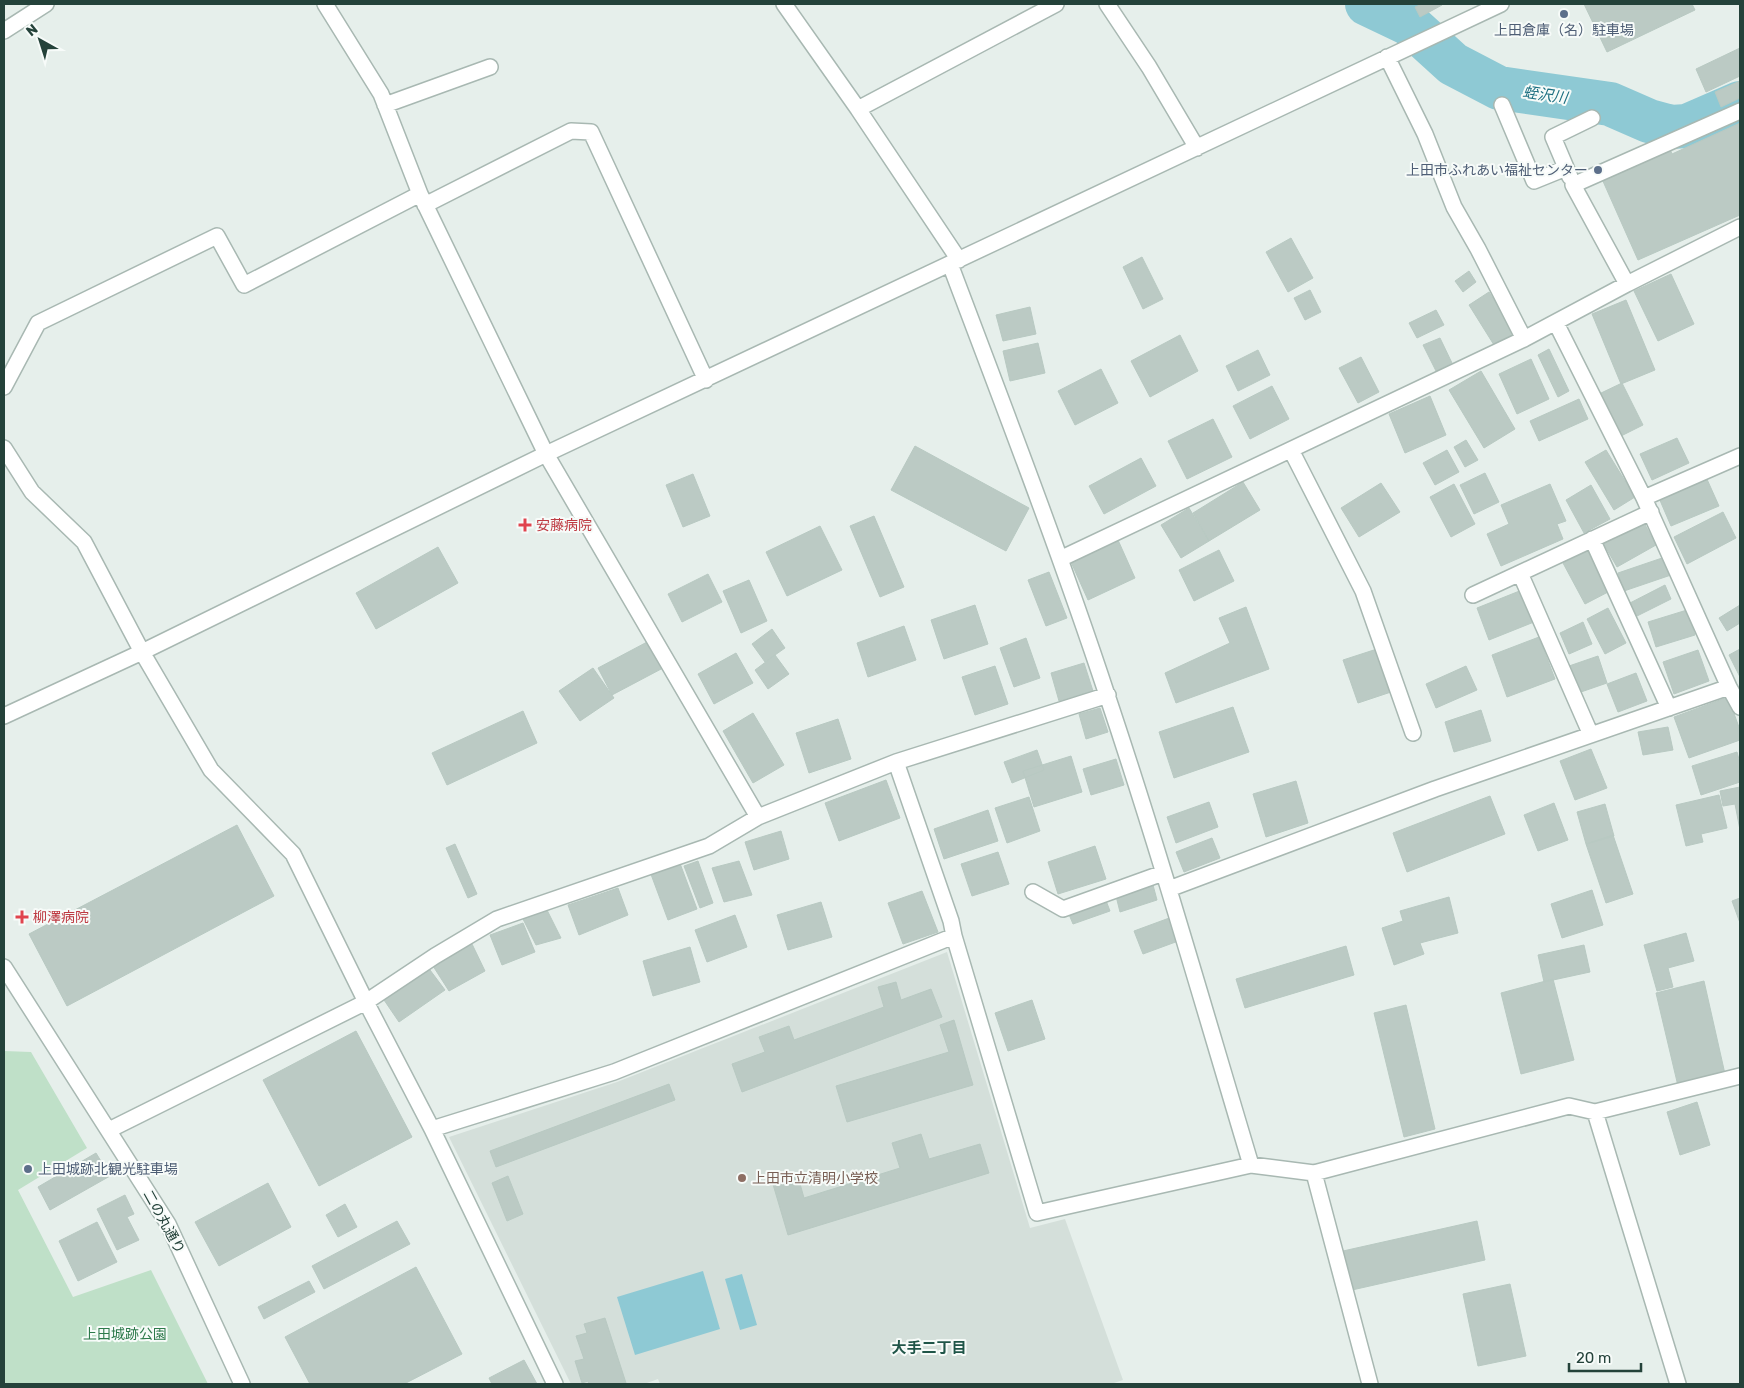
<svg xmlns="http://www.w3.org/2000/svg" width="1744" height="1388" font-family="Rubik,'Noto Sans JP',sans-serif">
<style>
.built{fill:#d4dfda}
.green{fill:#bfe0c8}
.water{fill:#8ec9d4}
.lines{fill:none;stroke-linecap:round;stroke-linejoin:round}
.river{stroke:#8ec9d4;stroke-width:44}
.building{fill:#bbcac4;stroke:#b8c9c2}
.minor-casing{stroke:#a8b8b2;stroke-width:18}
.minor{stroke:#fff;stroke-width:15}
.service-dot{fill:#5c6f8a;stroke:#f7fbf9;stroke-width:2}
.health-dot{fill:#e0444e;stroke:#f7fbf9;stroke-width:2}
.education-dot{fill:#8d6e63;stroke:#f7fbf9;stroke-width:2}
.labels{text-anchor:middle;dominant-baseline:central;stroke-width:4;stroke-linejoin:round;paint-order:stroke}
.service-label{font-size:14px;fill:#4e5e75;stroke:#f7fbf9}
.health-label{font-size:14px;fill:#be3a42;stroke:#f7fbf9;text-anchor:start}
.education-label{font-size:14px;fill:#785e54;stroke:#f7fbf9;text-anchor:start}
.street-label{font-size:14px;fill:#24423a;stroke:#f7fbf9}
.park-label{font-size:14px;fill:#2d7a4b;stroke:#f7fbf9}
.water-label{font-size:15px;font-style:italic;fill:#1c6f80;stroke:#f7fbf9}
.neighbourhood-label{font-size:15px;font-weight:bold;fill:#1f5548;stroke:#f7fbf9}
</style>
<rect width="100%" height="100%" fill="#e6efeb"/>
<!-- built -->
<path class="built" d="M947,952L1030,1228L1065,1219L1123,1380L1111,1384H660L658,1379L644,1384H571L449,1137L617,1082Z"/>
<!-- green -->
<path class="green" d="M4,1051L31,1052L87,1148L18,1190L73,1297L151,1270L208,1384H4Z"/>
<!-- water -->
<path class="water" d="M703,1271L720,1329L635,1355L617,1297Z
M742,1274L757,1325L740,1330L725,1279Z"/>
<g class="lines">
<!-- river -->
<path class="river" d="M1367,4L1409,24L1453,64L1499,88L1610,104L1649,121L1671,127L1687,126L1740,103"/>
</g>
<!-- building -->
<path class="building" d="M1422,4H1441L1442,5L1420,17L1415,7Z
M1584,4H1692L1695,10L1607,52Z
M1740,48V76L1706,92L1696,69Z
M1740,81V98L1721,107L1715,92Z
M1740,123V215L1638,260L1602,179L1670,149L1672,154Z
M1291,238L1313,278L1288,292L1266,252Z
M1142,257L1163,299L1143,309L1123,267Z
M1469,271L1476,282L1463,292L1455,281Z
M1671,274L1694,324L1658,341L1634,291Z
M1310,290L1321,312L1305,320L1294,298Z
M1489,292L1515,333L1494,345L1469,305Z
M1626,300L1655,370L1621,384L1592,314Z
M1030,307L1036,334L1003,341L996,315Z
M1436,310L1444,325L1417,338L1409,323Z
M1180,335L1198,371L1150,397L1131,361Z
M1440,338L1452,363L1436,371L1423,345Z
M1038,343L1045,373L1010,381L1003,351Z
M1549,349L1569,391L1558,397L1538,355Z
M1258,350L1270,375L1238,391L1226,366Z
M1361,357L1379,392L1358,403L1339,368Z
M1531,359L1549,399L1517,414L1499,374Z
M1101,369L1118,403L1075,425L1058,391Z
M1481,371L1515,429L1484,448L1449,390Z
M1622,383L1643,425L1619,437L1599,394Z
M1272,386L1289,419L1250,439L1233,406Z
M1430,396L1446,435L1405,453L1389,414Z
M1579,399L1588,419L1539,441L1530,421Z
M1213,419L1232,457L1187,479L1168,441Z
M1677,438L1689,463L1652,480L1640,454Z
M1466,440L1478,460L1465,467L1454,447Z
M915,446L1029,508L1006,551L891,490Z
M1447,450L1459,472L1435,485L1423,463Z
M1606,450L1635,497L1614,510L1585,462Z
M1141,458L1156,486L1104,514L1089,486Z
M1485,473L1499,502L1474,514L1460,485Z
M693,474L710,516L683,527L666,485Z
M1706,477L1719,506L1671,526L1659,498Z
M1243,482L1260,510L1209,541L1193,513Z
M1381,483L1400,512L1359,537L1341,508Z
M1454,484L1475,524L1451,537L1430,497Z
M1550,484L1566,521L1557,524L1563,539L1501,566L1487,534L1509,524L1501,505Z
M1591,485L1610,519L1584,533L1566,500Z
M1189,508L1209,541L1181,558L1161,525Z
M1723,512L1736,538L1687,564L1674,537Z
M874,516L904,587L880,597L850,526Z
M1642,519L1656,545L1617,567L1602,541Z
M820,526L842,570L787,596L766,552Z
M1118,540L1135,578L1088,600L1071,562Z
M438,547L458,583L376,629L356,593Z
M1219,550L1234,581L1194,601L1179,570Z
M1589,550L1610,591L1585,604L1563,563Z
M1665,557L1671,575L1624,591L1618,573Z
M1049,572L1067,618L1046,626L1028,580Z
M708,574L722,602L682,622L668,594Z
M749,580L767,621L741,633L723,591Z
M1665,585L1671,599L1635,617L1628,604Z
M1522,590L1534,622L1489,640L1477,608Z
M975,605L988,644L944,659L931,620Z
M1740,605V623L1727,631L1719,618Z
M1246,607L1269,669L1176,703L1165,673L1230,643L1219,618Z
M1608,608L1626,643L1605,654L1587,619Z
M1687,610L1695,635L1656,647L1648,622Z
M1583,622L1592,644L1569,654L1560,633Z
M904,626L916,660L868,677L857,643Z
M772,629L785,648L765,662L752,644Z
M1539,637L1555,679L1507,697L1492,655Z
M1026,638L1040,678L1014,687L1000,648Z
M649,641L663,668L612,695L598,668Z
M1380,648L1394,691L1358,703L1343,660Z
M1740,649V677L1729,655Z
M1698,650L1709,681L1674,694L1663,662Z
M736,653L753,683L714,704L698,674Z
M775,655L789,674L768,689L755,670Z
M1598,656L1607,683L1578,693L1569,666Z
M1084,663L1093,691L1059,701L1051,673Z
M995,666L1008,704L975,715L962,677Z
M1466,666L1477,690L1436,708L1426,684Z
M593,668L614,698L580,721L559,691Z
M1636,673L1647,701L1618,712L1607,684Z
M1728,697L1740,730V740L1689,758L1674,717Z
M1233,707L1249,752L1174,778L1159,732Z
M1100,708L1108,732L1086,739L1079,714Z
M1481,710L1491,741L1454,752L1445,722Z
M523,711L537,743L447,785L432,753Z
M753,713L784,765L753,783L723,731Z
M838,719L851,759L809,773L796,733Z
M1668,727L1673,750L1643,755L1638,732Z
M1591,749L1607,788L1575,800L1560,761Z
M1037,750L1044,770L1012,783L1004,762Z
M1737,752L1740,763V782L1701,795L1692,766Z
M1071,756L1082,792L1034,807L1023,771Z
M1116,759L1124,785L1091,795L1083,769Z
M886,780L900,818L839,841L825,803Z
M1296,781L1308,823L1266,837L1253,794Z
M1740,787V830L1735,804L1723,806L1720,791Z
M1719,795L1727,828L1701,834L1703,842L1686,846L1676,805Z
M1490,796L1505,834L1407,872L1393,833Z
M1029,797L1040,831L1007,843L995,808Z
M1209,802L1218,827L1176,843L1167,817Z
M1554,803L1568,840L1538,851L1524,815Z
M1605,804L1614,836L1586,844L1577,812Z
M988,810L998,841L944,859L934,829Z
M237,825L274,896L67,1006L29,934Z
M781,831L789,859L754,870L745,842Z
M1613,835L1633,894L1606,903L1586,844Z
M1212,838L1220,858L1184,872L1176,852Z
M455,844L477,894L468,898L446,848Z
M1095,846L1106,879L1058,894L1048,862Z
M998,852L1009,884L972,896L961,864Z
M678,858L697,909L668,920L649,869Z
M698,861L713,903L700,908L684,866Z
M739,861L752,895L724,902L712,868Z
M1153,885L1157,900L1120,912L1116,896Z
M618,888L628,915L579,935L568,905Z
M1592,890L1603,925L1562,938L1551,904Z
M922,891L938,932L903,944L888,903Z
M1449,897L1458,933L1420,943L1424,954L1394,965L1382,928L1403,921L1400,911Z
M1105,898L1110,911L1073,924L1068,912Z
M1740,898V923L1732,901Z
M821,902L832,937L788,950L777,915Z
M547,910L561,938L536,945L523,919Z
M735,915L747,947L707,962L695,930Z
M1172,917L1181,940L1143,954L1134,931Z
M523,923L535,952L502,965L490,935Z
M1686,933L1694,961L1668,968L1673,987L1657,991L1644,945Z
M472,944L485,971L449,991L433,966Z
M1584,945L1590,972L1544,982L1538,955Z
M1346,946L1354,975L1245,1008L1236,979Z
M690,947L700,982L653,996L643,961Z
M427,966L445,990L399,1022L382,997Z
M1553,979L1574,1060L1521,1074L1501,993Z
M1704,981L1725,1074L1678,1086L1656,993Z
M896,982L901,1000L931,989L942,1017L742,1092L732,1064L765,1052L759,1037L789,1026L794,1040L884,1007L878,987Z
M1032,1000L1045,1039L1008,1051L995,1013Z
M1406,1005L1435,1129L1404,1137L1374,1013Z
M954,1020L973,1085L847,1122L836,1086L949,1052L940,1025Z
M356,1031L412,1137L319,1186L263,1080Z
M669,1084L675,1100L496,1167L490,1151Z
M1697,1102L1710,1145L1680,1155L1667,1112Z
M921,1134L929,1159L980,1144L989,1173L788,1235L772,1181L797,1173L804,1198L900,1168L892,1143Z
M96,1153L110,1176L50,1210L38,1187Z
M508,1176L523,1214L507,1221L492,1183Z
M268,1183L291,1227L219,1266L195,1222Z
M125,1195L134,1214L127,1217L139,1240L117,1250L97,1209Z
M345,1204L357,1227L338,1237L326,1215Z
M397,1221L410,1244L324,1289L312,1266Z
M1477,1221L1485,1260L1352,1290L1343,1251Z
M97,1222L117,1262L78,1281L59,1241Z
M416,1267L462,1354L404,1384H310L285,1337Z
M309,1281L315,1292L264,1319L258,1307Z
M1510,1284L1526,1356L1478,1366L1463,1294Z
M605,1318L626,1383L620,1384H589L588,1381L582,1383L575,1361L584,1359L576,1336L587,1333L584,1324Z
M524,1360L537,1384H492L489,1378Z"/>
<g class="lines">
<!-- minor casing -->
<g class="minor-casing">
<path id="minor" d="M325,4L381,94L420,194L546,454L758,817
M784,4L858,109L959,260
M1107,4L1149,67L1197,148
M4,31L46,4
M1387,57L1425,134L1454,207L1478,249L1524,339
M385,105L490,67
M1502,105L1534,181L1566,168
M858,109L1056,4
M1570,177L1553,137L1592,118
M425,205L571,131L591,132L706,380
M950,264C1004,407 1059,550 1107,695C1159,850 1204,1008 1251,1165
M1627,284L1573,185L1740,111
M1556,323L1644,498L1729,687L1740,707
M4,387L38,323L217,236L244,285L420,194
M4,448L32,492L84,542L142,652L211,770L293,854L366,1002L432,1129L555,1384
M1291,450L1363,591L1413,733
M1644,498L1740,456
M1592,539L1669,708
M1060,559L1524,339L1627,284L1740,227
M1520,573L1591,735
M1473,595L1651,512
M4,716L142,652L546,454L1501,4
M896,762L951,921L954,936L1037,1213L1251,1165L1314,1173L1569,1106L1595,1112L1740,1076
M1169,889L1435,789L1729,687
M1033,892L1063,909L1163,873
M4,967L168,1224L242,1384
M1595,1112L1678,1384
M432,1129L614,1072L954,936
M109,1130L366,1002L435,956L497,919L709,846L758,817L896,762L1108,695
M1314,1173L1370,1384"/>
</g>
<!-- minor -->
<use href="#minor" class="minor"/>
</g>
<!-- markers -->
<g class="service-dot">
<circle cx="1564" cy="14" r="5"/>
<circle cx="1598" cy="170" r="5"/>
<circle cx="28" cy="1169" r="5"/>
</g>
<g class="health-dot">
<path d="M522.5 517.5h5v5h5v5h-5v5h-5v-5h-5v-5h5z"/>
<path d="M19.5 909.5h5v5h5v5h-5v5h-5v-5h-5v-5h5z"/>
</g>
<circle class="education-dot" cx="742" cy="1178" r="5"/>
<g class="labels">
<!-- service labels -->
<g class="service-label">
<text x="1564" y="30">上田倉庫（名）駐車場</text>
<text x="1588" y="170" text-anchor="end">上田市ふれあい福祉センター</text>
<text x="38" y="1169" text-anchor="start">上田城跡北観光駐車場</text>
</g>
<!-- health labels -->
<g class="health-label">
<text x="536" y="525">安藤病院</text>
<text x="33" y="917">柳澤病院</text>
</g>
<!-- education labels -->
<g class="education-label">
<text x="752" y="1178">上田市立清明小学校</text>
</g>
<!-- street labels -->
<g class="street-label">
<text transform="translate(164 1222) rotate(61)">二の丸通り</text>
</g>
<!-- park labels -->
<g class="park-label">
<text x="125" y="1334">上田城跡公園</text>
</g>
<!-- water labels -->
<g class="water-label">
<text transform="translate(1545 95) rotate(8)">蛭沢川</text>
</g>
<!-- neighbourhood labels -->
<g class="neighbourhood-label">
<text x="929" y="1348">大手二丁目</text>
</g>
</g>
<!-- border -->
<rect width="1744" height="1388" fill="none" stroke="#24423a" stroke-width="10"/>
<!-- north arrow -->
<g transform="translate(40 40) rotate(321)" stroke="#f7fbf9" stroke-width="4" paint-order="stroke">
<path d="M0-4L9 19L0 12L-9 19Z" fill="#24423a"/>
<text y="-8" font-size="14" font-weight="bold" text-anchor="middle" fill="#24423a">N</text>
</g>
<!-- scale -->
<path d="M1569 1363v8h72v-8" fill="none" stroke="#24423a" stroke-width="2.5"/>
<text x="1576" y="1363" font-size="15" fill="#24423a" stroke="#f7fbf9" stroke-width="4" paint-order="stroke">20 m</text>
</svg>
